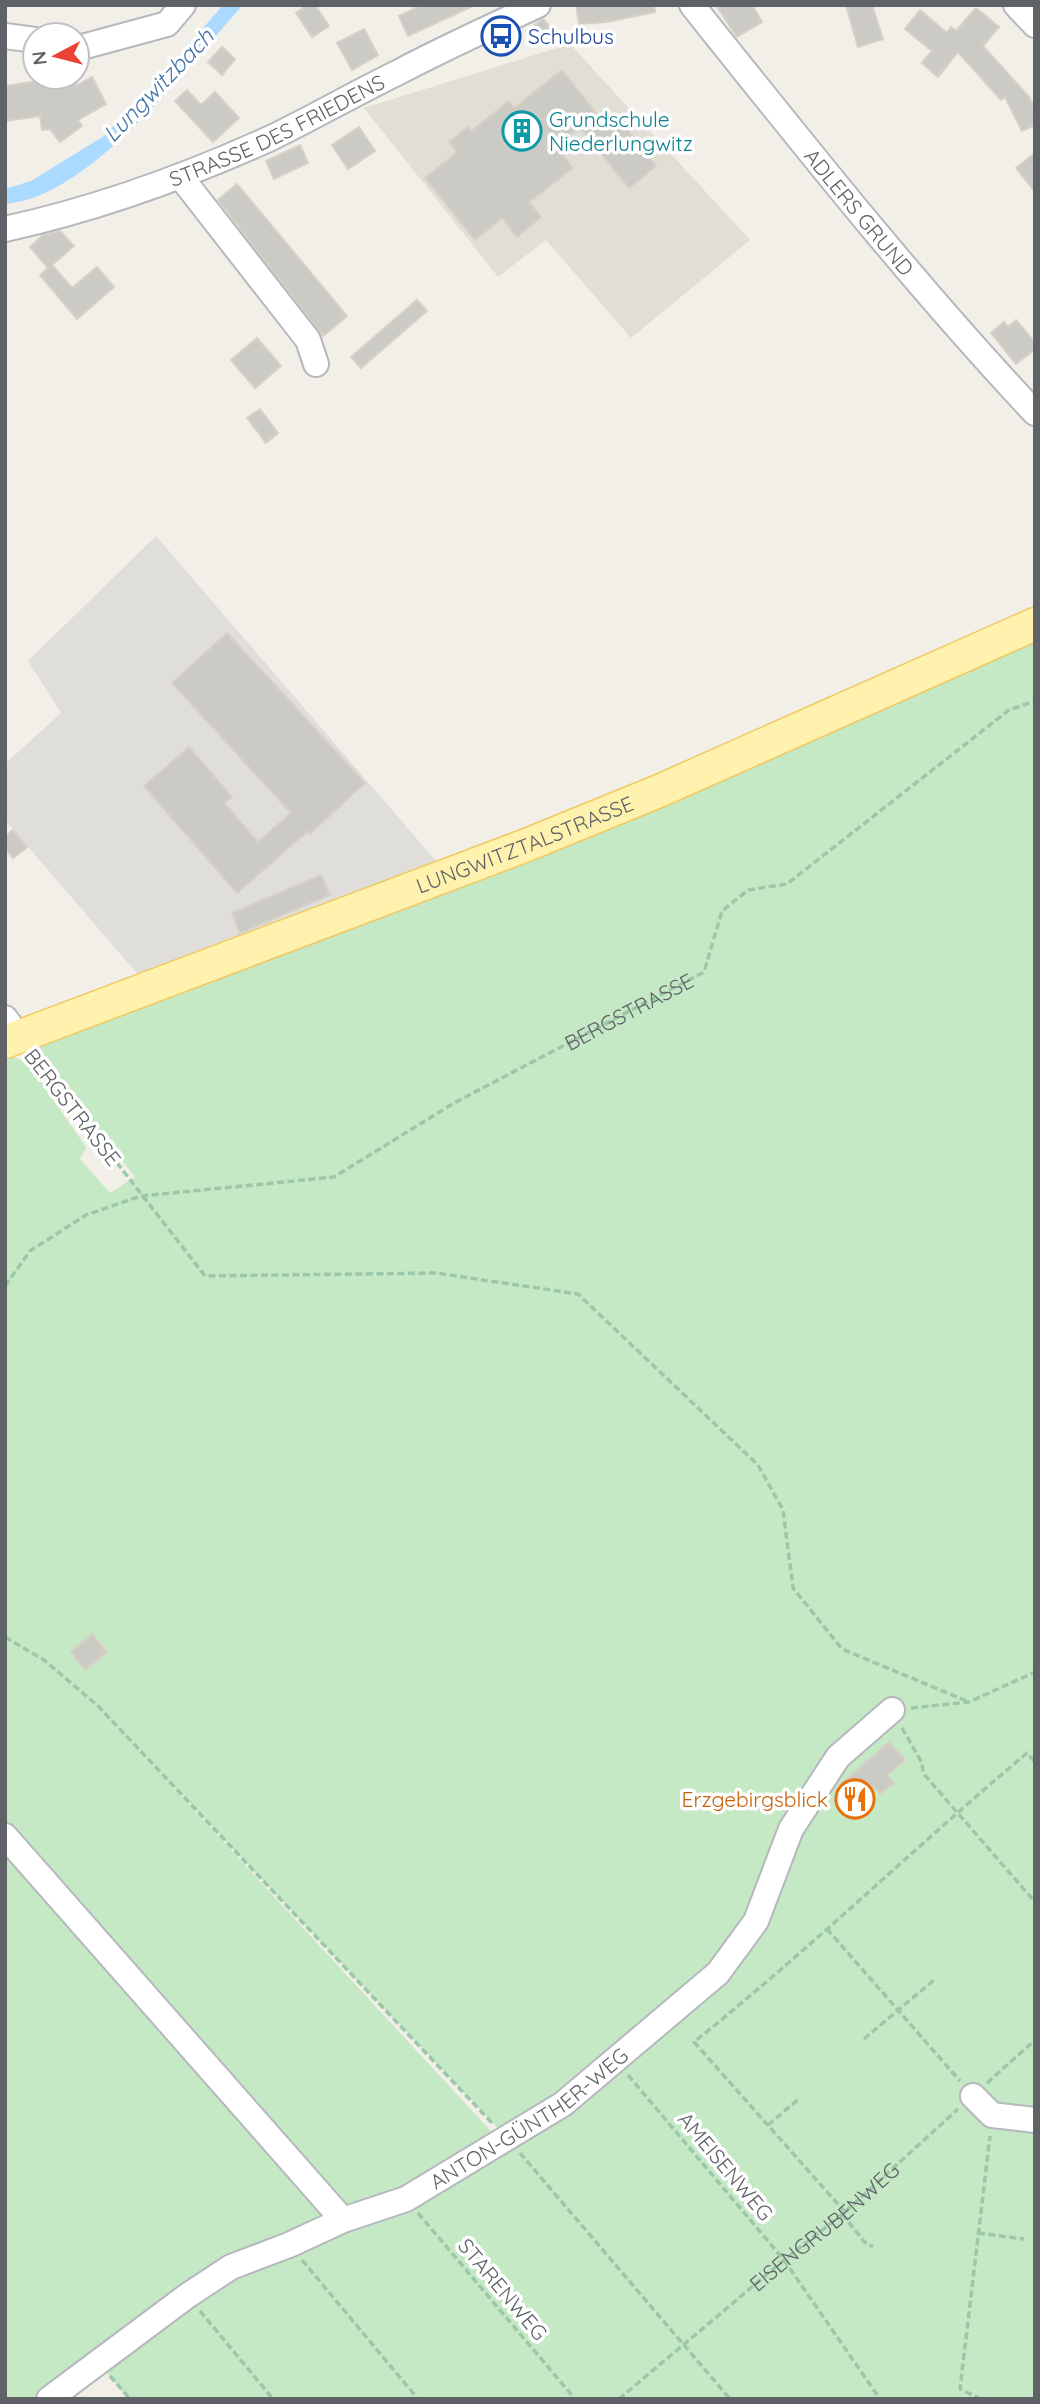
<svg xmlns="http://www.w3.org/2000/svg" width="1040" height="2404" font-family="Quicksand,sans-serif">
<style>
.industrial{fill:#e0deda}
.education{fill:#e1ded6}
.green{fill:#c5e8c5;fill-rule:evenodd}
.water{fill:#aadaff}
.building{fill:#cccac5;stroke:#d6d1c6;stroke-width:2}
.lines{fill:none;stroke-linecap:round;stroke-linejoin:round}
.minor-casing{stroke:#b5b8bc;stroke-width:28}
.major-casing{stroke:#f2c960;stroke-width:35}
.path{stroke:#9cc7a9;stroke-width:3.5;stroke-dasharray:7 3.5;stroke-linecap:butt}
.minor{stroke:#fff;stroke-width:24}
.major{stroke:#fff2af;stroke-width:32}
.labels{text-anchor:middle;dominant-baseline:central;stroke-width:7;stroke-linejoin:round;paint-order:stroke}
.transit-label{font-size:21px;fill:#164399;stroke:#fff;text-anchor:start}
.culture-label{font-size:21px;fill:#0d838f;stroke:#fff;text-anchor:start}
.street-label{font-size:21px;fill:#5f6368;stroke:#fff}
.food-label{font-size:21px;fill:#c56008;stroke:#fff;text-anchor:end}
.water-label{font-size:23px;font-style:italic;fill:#4174aa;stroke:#fff}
</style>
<rect width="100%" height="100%" fill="#f1efe8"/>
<!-- industrial -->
<path class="industrial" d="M156,536L442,868L141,978L5,820V764L61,713L28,661Z"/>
<!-- education -->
<path class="education" d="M570,44L750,240L631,338L546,240L498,277L364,108Z"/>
<!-- green -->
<path class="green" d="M1035,637V2399H128L98,2362L49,2399H5V1057L10,1055L28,1063L86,1147L80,1159L110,1193L135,1177L36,1051L39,1043ZM169,1783H170L507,2138L501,2142Z"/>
<!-- water -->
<path class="water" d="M223,5H243C187,66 92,197 5,204V189L31,181L104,136L165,72Z"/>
<!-- building -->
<path class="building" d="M307,5H315L329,26L312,37L296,13Z
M422,5H475L408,36L399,16Z
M576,5H654L655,12L606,22L579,24Z
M716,5H752L762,22L737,37Z
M846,5H872L883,39L858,47Z
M976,8L999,27L983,46L1029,97L1035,109V125L1022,131L1005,97L1001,100L958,52L938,77L922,63L932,51L905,29L920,10L947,33L951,27L956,31Z
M543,19L552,30L537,44L526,31Z
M364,29L378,55L352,70L337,43Z
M222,47L235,59L222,75L208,62Z
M562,70L607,127L618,118L656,166L629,188L580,127L555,146L573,168L529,202L541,217L517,237L502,218L475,240L425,178L457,152L449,142L468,127L471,131L509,101L514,108Z
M43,77H75L76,86L92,77L106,104L78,120L82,126L60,142L50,129L42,130L40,116L5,121V86L44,80Z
M187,90L201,105L215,92L239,118L213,142L175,101Z
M359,127L375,151L348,169L332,145Z
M300,145L308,163L274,179L266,161Z
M1035,153V192L1016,168Z
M237,184L347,316L323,336L218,200Z
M60,231L74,246L52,265L72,288L97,267L114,287L77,319L40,275L48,268L30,247L43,235Z
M417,300L427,311L361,368L351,357Z
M1016,320L1035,343V349L1016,364L991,333L1004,322L1008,327Z
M257,338L281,366L255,388L231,360Z
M260,409L278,433L266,443L247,418Z
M227,633L365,783L310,834L308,831L237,893L144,786L189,747L232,797L224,803L258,842L291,813L172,683Z
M13,830L27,847L13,858L5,848V837Z
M321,875L330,895L240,933L232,913Z
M92,1634L107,1652L85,1670L71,1652Z
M889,1742L905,1760L887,1775L894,1783L880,1794L873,1786L853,1804L839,1786Z"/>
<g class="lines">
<!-- minor casing -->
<g class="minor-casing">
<g id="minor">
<path id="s3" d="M692,5C803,144 913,283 1035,413"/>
<path d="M1016,5L1035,25"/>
<path d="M5,36L35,40"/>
<path d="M77,46L82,47L167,24L183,5"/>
<path d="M180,176L308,340L316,364"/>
<path id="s4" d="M5,229C97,209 185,177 271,138C314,117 356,93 399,72C444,48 491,27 538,5"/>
<path d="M5,1018L19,1037"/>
<path d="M5,1836L343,2220"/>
<path d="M973,2096L992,2115L1035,2120"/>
<path id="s5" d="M49,2399L187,2296L231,2267L289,2245L343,2220L406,2199L563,2104L718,1973L756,1921L791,1829L838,1757L892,1710"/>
</g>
</g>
<!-- major casing -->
<g class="major-casing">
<g id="major">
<path id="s6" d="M5,1042L524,846L659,791L1035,624"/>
</g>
</g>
<!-- path -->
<g class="path">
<path d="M33,1055L205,1276L436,1273L578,1294L758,1465L783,1510L793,1588L842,1649L969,1702"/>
<path id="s1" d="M5,1286L30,1251L86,1215L141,1196L334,1177L454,1103L704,972L722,911L748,890L787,884L1009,710L1035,701"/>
<path d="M5,1637L44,1660L98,1706L493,2124"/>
<path d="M911,1708L969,1702L1035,1672"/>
<path d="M902,1728L922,1763L923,1773L1035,1902"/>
<path d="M827,1929L960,2081"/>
<path d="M864,2039L934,1980"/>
<path d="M628,2075L784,2260L880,2399"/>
<path d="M987,2083L1035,2040"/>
<path d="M768,2125L800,2098"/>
<path d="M520,2153L730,2399"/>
<path d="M845,2212L694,2042C809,1950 914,1848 1027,1753L1035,1762"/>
<path d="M418,2213L575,2399"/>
<path d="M842,2214L867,2245L873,2246"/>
<path d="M978,2233L1024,2239"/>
<path d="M302,2260L418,2399"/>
<path d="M200,2311L273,2399"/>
<path d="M110,2376L130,2399"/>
<path id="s2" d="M619,2399L784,2260L845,2212L958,2109"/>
<path d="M981,2399L960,2389L990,2136"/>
</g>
<!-- minor -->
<use href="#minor" class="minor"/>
<!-- major -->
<use href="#major" class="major"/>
</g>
<!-- icons -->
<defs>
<g id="bus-ring" transform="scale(2.0125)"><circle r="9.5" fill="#fff" stroke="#1a4fb4" stroke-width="1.5"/><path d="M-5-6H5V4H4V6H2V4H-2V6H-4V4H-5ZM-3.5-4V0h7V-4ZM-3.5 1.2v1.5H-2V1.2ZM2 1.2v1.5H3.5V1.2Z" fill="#1a4fb4"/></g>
<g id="building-ring" transform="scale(2.0125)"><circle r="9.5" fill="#fff" stroke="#0f9aa8" stroke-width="1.5"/><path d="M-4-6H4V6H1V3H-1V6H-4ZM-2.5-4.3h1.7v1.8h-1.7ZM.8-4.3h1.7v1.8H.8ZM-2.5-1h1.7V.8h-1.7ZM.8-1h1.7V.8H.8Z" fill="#0f9aa8"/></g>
<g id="restaurant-ring" transform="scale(2.0125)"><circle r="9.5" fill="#fff" stroke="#e8710a" stroke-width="1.5"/><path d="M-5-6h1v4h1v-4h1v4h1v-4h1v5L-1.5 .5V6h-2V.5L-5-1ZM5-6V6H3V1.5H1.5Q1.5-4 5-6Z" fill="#e8710a"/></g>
</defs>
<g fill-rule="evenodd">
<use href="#bus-ring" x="501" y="36"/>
<use href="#building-ring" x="522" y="131"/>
<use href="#restaurant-ring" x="855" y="1799"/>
</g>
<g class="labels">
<!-- transit labels -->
<g class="transit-label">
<text x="528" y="36">Schulbus</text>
</g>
<!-- culture labels -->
<g class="culture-label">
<text x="549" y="119">Grundschule<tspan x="549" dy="24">Niederlungwitz</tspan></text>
</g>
<!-- street labels -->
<g class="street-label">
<text stroke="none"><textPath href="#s4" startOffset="290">STRASSE DES FRIEDENS</textPath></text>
<text stroke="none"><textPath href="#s3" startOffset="266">ADLERS GRUND</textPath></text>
<text stroke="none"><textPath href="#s6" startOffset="556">LUNGWITZTALSTRASSE</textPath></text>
<text stroke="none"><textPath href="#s1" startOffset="700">BERGSTRASSE</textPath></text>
<text transform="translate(73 1107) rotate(52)">BERGSTRASSE</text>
<text stroke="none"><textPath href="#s5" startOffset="560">ANTON-GÜNTHER-WEG</textPath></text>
<text transform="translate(726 2166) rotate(50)">AMEISENWEG</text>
<text stroke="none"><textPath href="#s2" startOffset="268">EISENGRUBENWEG</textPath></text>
<text transform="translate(503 2289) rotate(50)">STARENWEG</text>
</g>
<!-- food labels -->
<g class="food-label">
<text x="828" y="1799">Erzgebirgsblick</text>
</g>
<!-- water labels -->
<g class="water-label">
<text transform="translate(158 85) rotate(-46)">Lungwitzbach</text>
</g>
</g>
<!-- border -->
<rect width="1040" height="2404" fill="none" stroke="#5f6368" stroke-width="14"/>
<!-- north arrow -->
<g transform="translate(56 56) rotate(263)"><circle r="33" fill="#ffffff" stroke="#bfc1c3" stroke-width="2"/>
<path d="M0-5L12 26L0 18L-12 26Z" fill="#ea4335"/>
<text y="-10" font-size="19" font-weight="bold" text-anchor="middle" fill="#5f6368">N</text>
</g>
</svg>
